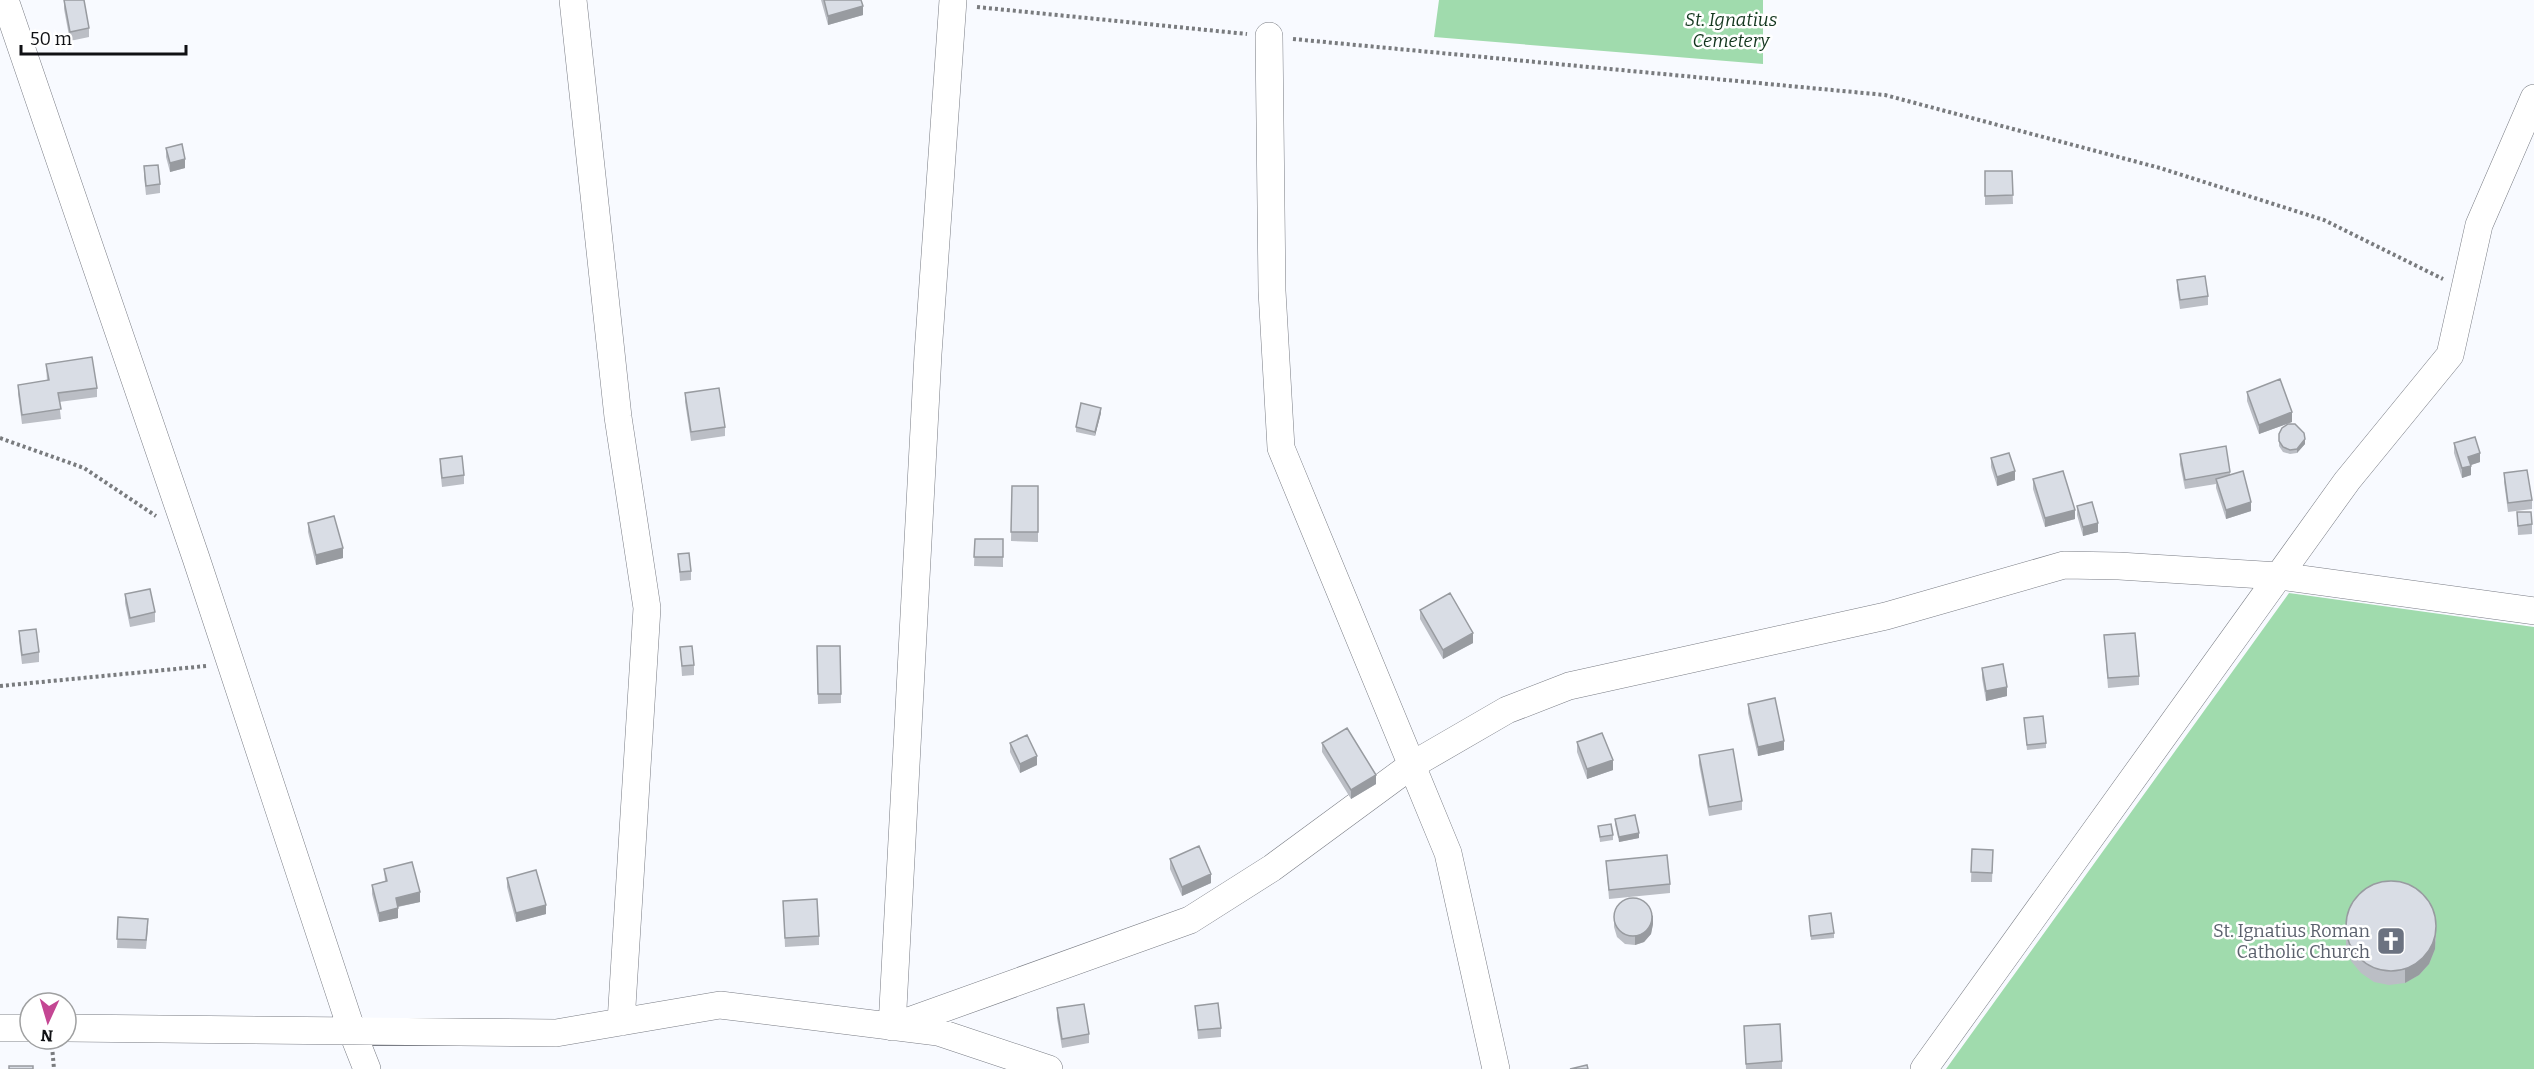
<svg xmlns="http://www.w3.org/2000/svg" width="2534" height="1069" font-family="Bitter,serif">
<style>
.green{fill:#a0dbad;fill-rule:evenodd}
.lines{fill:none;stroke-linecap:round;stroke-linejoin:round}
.minor-casing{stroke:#797c84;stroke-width:28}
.path{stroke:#797b7e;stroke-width:4;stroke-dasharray:3 3;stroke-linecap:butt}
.minor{stroke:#fff;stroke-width:27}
.wall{fill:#bbbec5}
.shaded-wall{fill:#989ba0}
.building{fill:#d9dde5;stroke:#989ba0;stroke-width:1.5}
.labels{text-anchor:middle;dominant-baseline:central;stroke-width:5;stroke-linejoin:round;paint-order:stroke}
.park-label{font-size:18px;font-style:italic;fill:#13361e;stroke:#fff}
.worship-label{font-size:18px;fill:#5b616d;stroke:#fff;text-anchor:end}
</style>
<rect width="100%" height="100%" fill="#f8faff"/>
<!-- green -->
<path class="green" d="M1439,0H1763V64L1434,37Z
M2289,593L2534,627V1069H1946ZM2436,934C2433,993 2366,1002 2346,948Z"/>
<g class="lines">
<!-- minor casing -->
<g class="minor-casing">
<path id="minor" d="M5,0L196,558L352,1031L367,1069
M573,0L618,417L647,608L621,1022
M953,0L928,354L892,1027L1190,920L1272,868L1412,765L1507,710L1569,686L1886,616L2064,565L2119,566L2279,576L2534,611
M1269,36L1272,291L1281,448L1448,853L1496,1069
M0,1028H30
M66,1028L556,1033L720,1005L938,1032L1049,1069
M1924,1069L2347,481L2450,355L2479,225L2534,98"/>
</g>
<!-- path -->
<path class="path" d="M977,7L1247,34
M1293,39L1885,95L2160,168L2324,220L2443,279
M0,438L84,468L156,516
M0,686L206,666
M52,1046L54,1069"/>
<!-- minor -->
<use href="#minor" class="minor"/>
</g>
<!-- wall -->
<path class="wall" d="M64,0L89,28V37L70,41L64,9Z
M821,0H861L863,15L828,25Z
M166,148L185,168L170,172L166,157Z
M144,166L160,184V193L146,195L144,176Z
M1985,171H2012L2013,204L1985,205Z
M2177,280L2208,296V305L2180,309L2177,289Z
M46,364L97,388V397L59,402L61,419L22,424L18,394V385L47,381Z
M2247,392L2292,422L2259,434L2247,401Z
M685,393L725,427V436L691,441L685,402Z
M1101,413L1095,436L1076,432V427Z
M2279,434L2305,444L2297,453L2290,454L2283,452L2279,446Z
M2454,443L2480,462L2471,465V475L2462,478L2454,453Z
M2180,454L2230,472V475L2251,511L2226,519L2216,488V484L2185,489L2180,464Z
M1991,458L2015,480L1997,486L1991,467Z
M440,459L464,475V484L442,487L440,468Z
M2504,473L2532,500V509L2508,512L2504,482Z
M2033,479L2075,519L2045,527L2033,489Z
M1012,486H1038V542L1011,541Z
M2077,506L2098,532L2083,536L2077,515Z
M2517,512L2532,524V534L2518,535Z
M308,523L343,558L316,565L308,532Z
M975,539H1003V567L974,566Z
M678,554L691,571V580L680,581Z
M125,594L155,612V622L130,627L125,603Z
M1420,610L1473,643L1443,659L1420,619Z
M19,631L39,652V662L22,664L19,640Z
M2104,635L2139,676V685L2108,688Z
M817,646L841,694V703L818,704Z
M680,647L694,665V675L682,676Z
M1982,668L2007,696L1986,701L1982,678Z
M1748,704L1784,750L1758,756L1748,713Z
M2024,718L2046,743V748L2027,750Z
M1577,742L1613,770L1587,779L1577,752Z
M1010,743L1037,765L1020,773L1010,752Z
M1322,743L1376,784L1351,799L1322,752Z
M1699,755L1742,801V810L1709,816L1699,764Z
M1615,819L1639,838L1619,842L1615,824Z
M1598,826L1613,835V840L1600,842Z
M1972,849L1993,850L1992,882H1971Z
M1170,859L1211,883L1182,896L1170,869Z
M1606,861L1670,884V893L1609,899Z
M384,869L420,902L398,907V918L379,922L372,894V885L385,881Z
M507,878L546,914L516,922L507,887Z
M783,901L819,936V945L785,947Z
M1809,916L1834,933V938L1811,940Z
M118,917L148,928L146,949L117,948Z
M1614,918L1653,924L1651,934L1644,942L1635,945L1625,944L1617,937L1614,927Z
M2346,920L2436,934L2435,949L2429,964L2419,975L2405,983L2389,985L2374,982L2361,973L2351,961L2346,948Z
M1195,1006L1221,1028V1037L1198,1039Z
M1057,1008L1089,1034V1043L1062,1048L1057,1018Z
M1744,1026L1782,1061V1069H1746Z"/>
<!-- shaded-wall -->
<path class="shaded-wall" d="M863,6V15L828,25V16Z
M185,159V168L170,172V163Z
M1101,408V413L1095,436V432Z
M2292,412V422L2259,434V425Z
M2305,439V444L2297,453V449Z
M2480,453V462L2468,466V457Z
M2471,466V475L2462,478V468Z
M2015,471V480L1997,486V477Z
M2251,502V511L2226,519V510Z
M2075,510V519L2045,527V518Z
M2098,523V532L2083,536V527Z
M343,548V558L316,565V555Z
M1473,633V643L1443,659V650Z
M2007,687V696L1986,701V691Z
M1784,741V750L1758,756V747Z
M1037,756V765L1020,773V764Z
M1613,760V770L1587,779V769Z
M1376,775V784L1351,799V790Z
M1639,833V838L1619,842V837Z
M1211,874V883L1182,896V887Z
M420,892V902L396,907V898Z
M546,905V914L516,922V913Z
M398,908V918L379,922V913Z
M1653,915V924L1651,934L1644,942L1635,945V936Z
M2436,920L2435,949L2429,964L2419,975L2405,983V969Z"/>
<!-- building -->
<path class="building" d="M64,0H84L89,28L70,32Z
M824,0H861L863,6L828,16Z
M182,144L185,159L170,163L166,148Z
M158,165L160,184L146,186L144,166Z
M1985,171H2012L2013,195L1985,196Z
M2205,276L2208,296L2180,300L2177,280Z
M92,357L97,388L58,393L61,409L22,415L18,385L49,380L46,364Z
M2280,379L2292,412L2259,425L2247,392Z
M719,388L725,427L691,432L685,393Z
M1081,403L1101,408L1095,432L1076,427Z
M2288,424H2295L2304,433L2305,439L2297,449L2290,450L2283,447L2279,441V434L2282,428Z
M2475,437L2480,453L2468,457L2471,466L2462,468L2454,443Z
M2226,446L2230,472L2185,480L2180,454Z
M2009,453L2015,471L1997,477L1991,458Z
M462,456L464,475L442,478L440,459Z
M2527,470L2532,500L2508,503L2504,473Z
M2063,471L2075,510L2045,518L2033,479Z
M2243,471L2251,502L2226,510L2216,479Z
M1012,486H1038V532H1011Z
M2092,502L2098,523L2083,527L2077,506Z
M2517,512H2531L2532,524L2518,526Z
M334,516L343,548L316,555L308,523Z
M975,539H1003V557H974Z
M689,553L691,571L680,572L678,554Z
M150,589L155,612L130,618L125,594Z
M1450,593L1473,633L1443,650L1420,610Z
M36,629L39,652L22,655L19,631Z
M2135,633L2139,676L2108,678L2104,635Z
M692,646L694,665L682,666L680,647Z
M817,646H840L841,694H818Z
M2003,664L2007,687L1986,691L1982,668Z
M1775,698L1784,741L1758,747L1748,704Z
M2043,716L2046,743L2027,745L2024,718Z
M1347,728L1376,775L1351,790L1322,743Z
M1602,733L1613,760L1587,769L1577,742Z
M1027,735L1037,756L1020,764L1010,743Z
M1733,749L1742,801L1709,807L1699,755Z
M1635,815L1639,833L1619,837L1615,819Z
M1611,824L1613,835L1600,837L1598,826Z
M1199,846L1211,874L1182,887L1170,859Z
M1972,849L1993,850L1992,873L1971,872Z
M1667,855L1670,884L1609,890L1606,861Z
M412,862L420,892L396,898L398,908L379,913L372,885L387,881L384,869Z
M536,870L546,905L516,913L507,878Z
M2346 926a45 45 0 1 1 90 0a45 45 0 1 1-90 0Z
M1614 917a19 19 0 1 1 38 0a19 19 0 1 1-38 0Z
M817,899L819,936L785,938L783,901Z
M1831,913L1834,933L1811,936L1809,916Z
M118,917L148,919L146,940L117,939Z
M1218,1003L1221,1028L1198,1030L1195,1006Z
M1084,1004L1089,1034L1062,1039L1057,1008Z
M1780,1024L1782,1061L1746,1064L1744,1026Z
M1587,1065L1588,1069H1570Z
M9,1066H33V1069H9Z"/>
<!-- icons -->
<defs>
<g id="church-square" transform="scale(1.5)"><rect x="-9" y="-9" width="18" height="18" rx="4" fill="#6b7280" stroke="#fff"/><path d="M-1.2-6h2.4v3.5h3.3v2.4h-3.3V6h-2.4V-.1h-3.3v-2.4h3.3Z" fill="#fff"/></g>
</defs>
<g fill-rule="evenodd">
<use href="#church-square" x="2391" y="941"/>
</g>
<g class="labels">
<!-- park labels -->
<g class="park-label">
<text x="1731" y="20">St. Ignatius<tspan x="1731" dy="21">Cemetery</tspan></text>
</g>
<!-- worship labels -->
<g class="worship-label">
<text x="2370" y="931">St. Ignatius Roman<tspan x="2370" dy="21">Catholic Church</tspan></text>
</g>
</g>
<!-- north arrow -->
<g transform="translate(48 1021) rotate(184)"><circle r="28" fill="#ffffff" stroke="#9fa0a1" stroke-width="1.5"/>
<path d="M0-4.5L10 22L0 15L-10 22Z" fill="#c44693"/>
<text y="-9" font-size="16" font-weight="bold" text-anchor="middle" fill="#101114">N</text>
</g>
<!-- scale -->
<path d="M21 45v9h165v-9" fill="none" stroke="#101114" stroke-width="3"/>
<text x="30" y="45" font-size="18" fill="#101114" stroke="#ffffff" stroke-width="4.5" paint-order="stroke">50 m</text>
</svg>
